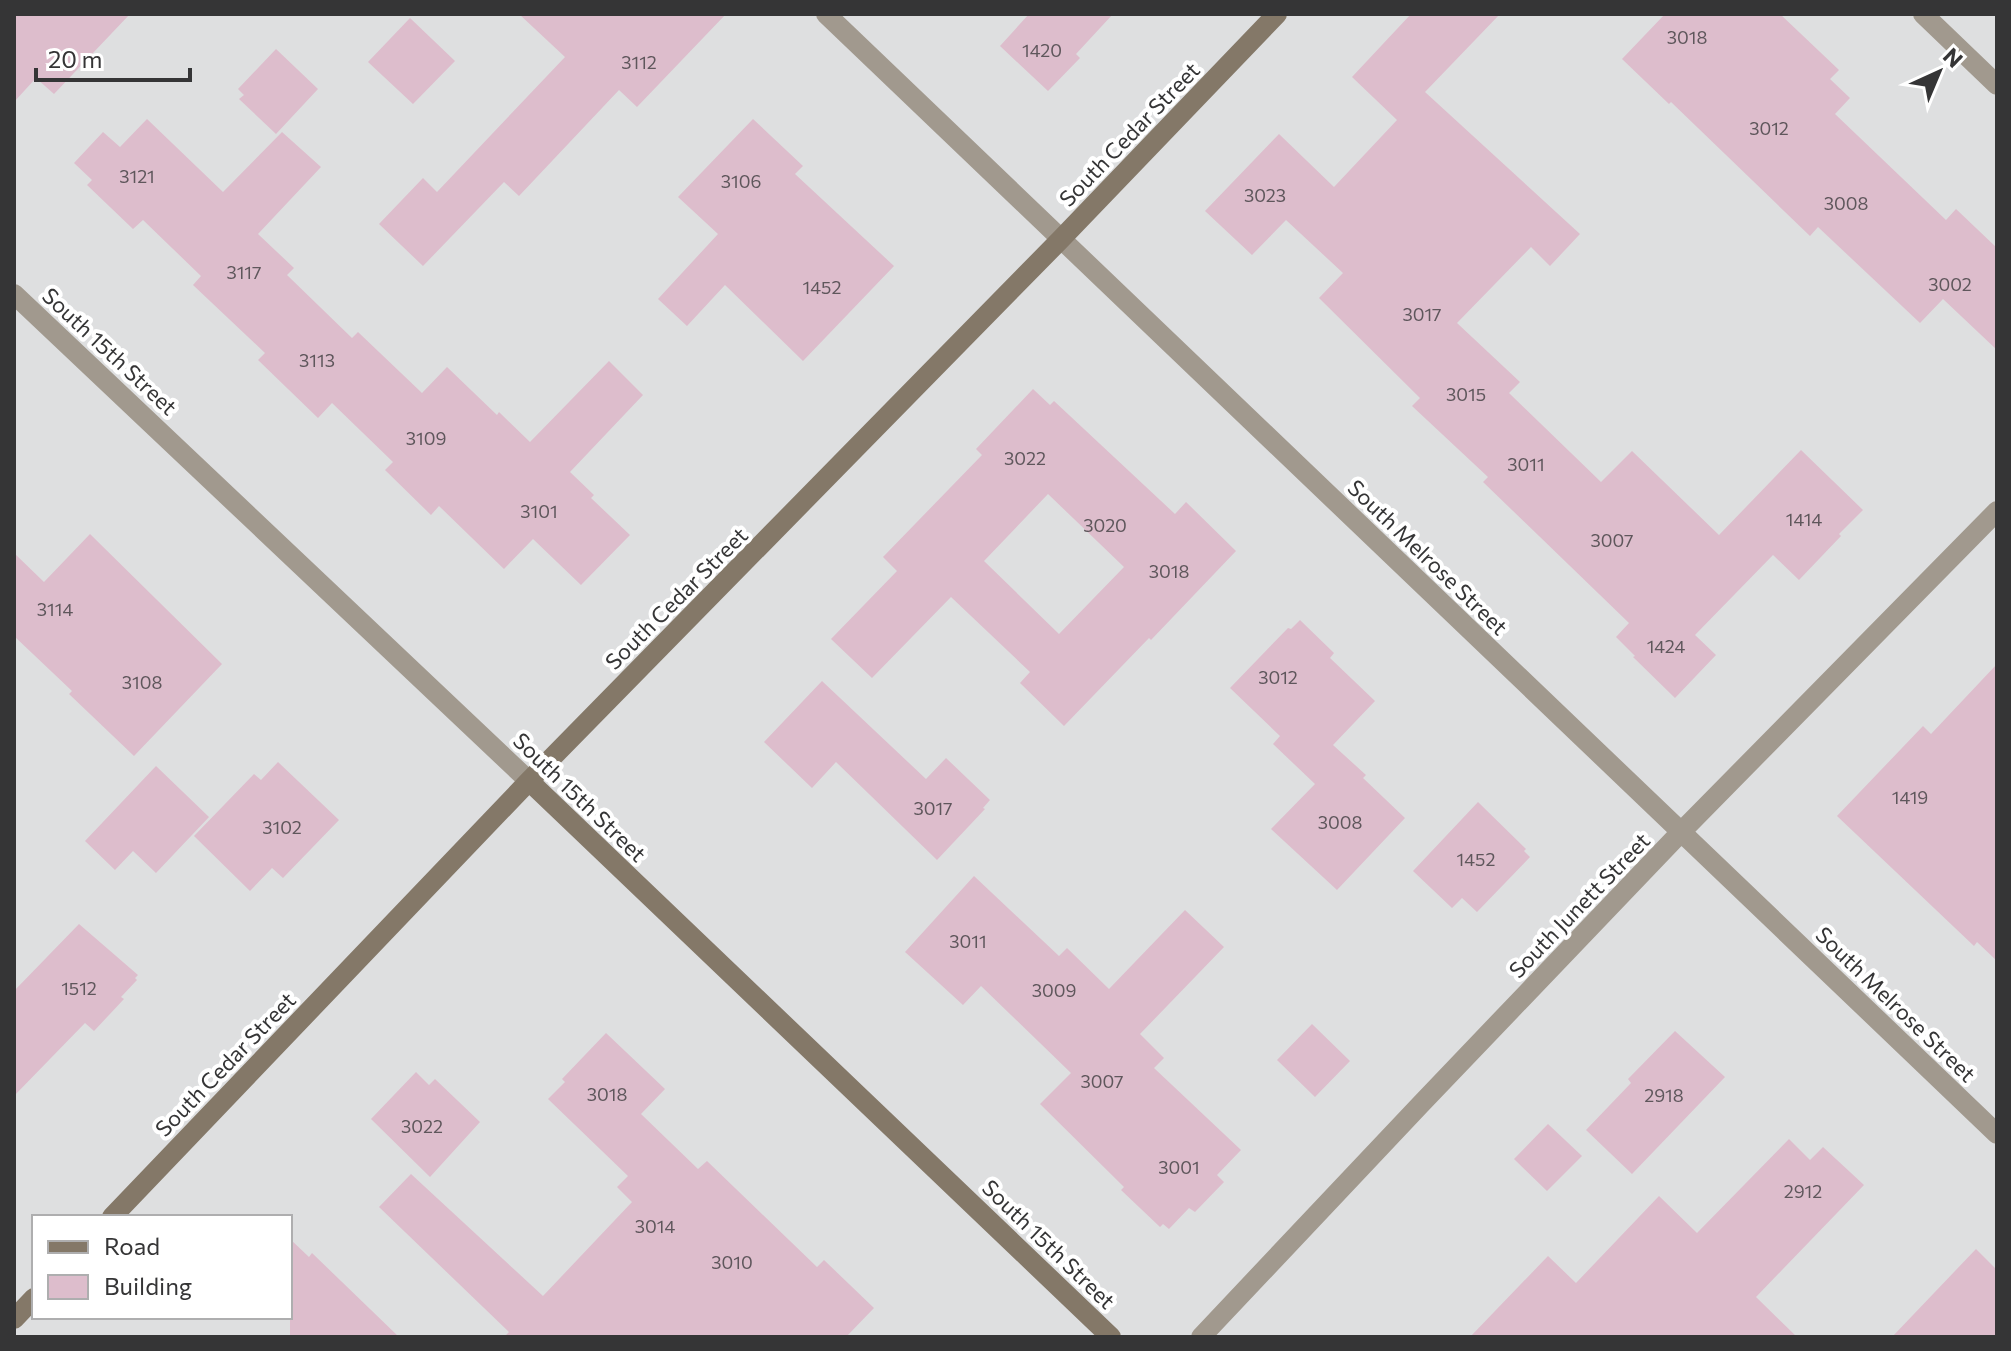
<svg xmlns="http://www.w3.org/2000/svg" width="2011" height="1351" font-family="Commissioner,sans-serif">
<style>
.building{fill:#ddbdcc;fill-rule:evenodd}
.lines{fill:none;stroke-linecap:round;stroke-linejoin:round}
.street{stroke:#a1998e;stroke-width:20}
.secondary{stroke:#847868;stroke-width:20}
.labels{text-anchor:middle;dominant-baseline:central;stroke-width:8;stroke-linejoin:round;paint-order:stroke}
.number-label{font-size:18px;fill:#5f575c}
.street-label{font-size:22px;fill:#353536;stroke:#fff}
</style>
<rect width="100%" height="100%" fill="#dedfe0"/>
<!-- building -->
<path class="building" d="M14,14H130L54,94L36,78L14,102Z
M519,14H726L637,107L619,90L519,196L504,182L423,266L379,224L423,178L437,192L565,57Z
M1029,14H1113L1076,54L1080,58L1048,91L1000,46Z
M1411,14H1500L1425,92L1580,234L1550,266L1531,247L1457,323L1520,382L1509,393L1601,482L1632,451L1719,535L1801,450L1863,510L1839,534L1841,536L1799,580L1773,555L1695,635L1716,655L1675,698L1633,657L1635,656L1616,637L1629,623L1483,482L1488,477L1412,406L1420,398L1319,298L1343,273L1286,220L1252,255L1205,211L1279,134L1334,187L1397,120L1352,77Z
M1665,14H1780L1839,70L1830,79L1850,98L1835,114L1946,220L1956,209L1997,248V350L1943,299L1920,323L1818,227L1810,236L1671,102L1669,104L1622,59Z
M410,18L455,61L413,104L368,62Z
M276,49L318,89L276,134L239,99L244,95L238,89Z
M147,119L223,192L282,132L321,167L258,234L294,268L287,275L352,338L358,332L422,393L447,367L497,415L499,412L530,442L609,361L643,395L570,472L594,495L591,498L630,535L581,585L533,539L504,569L439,506L431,515L385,470L393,462L332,403L318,418L258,360L265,353L193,285L201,276L143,220L133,229L87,185L92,180L74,163L103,132L120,147Z
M753,119L803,166L795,174L894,266L803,361L725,285L687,326L658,299L718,234L678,197Z
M1033,389L1050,405L1054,401L1175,514L1186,502L1236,551L1151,640L1149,638L1064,726L1020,683L1030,672L951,597L872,678L831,639L897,571L883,557L982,455L976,449ZM1048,494L1124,567L1059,634L984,561Z
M90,534L222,664L134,756L69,694L72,691L14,636V553L44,582Z
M1300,620L1334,653L1330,658L1375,701L1333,745L1366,775L1363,778L1405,818L1337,890L1271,829L1315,784L1273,744L1280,736L1230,688L1288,628L1291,629Z
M1997,664V961L1977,942L1974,946L1837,816L1923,726L1931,734Z
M822,681L926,779L946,758L990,800L983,808L985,809L937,860L836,762L812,788L764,742Z
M278,762L339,820L283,878L272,868L250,891L194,836L254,774L261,780Z
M156,766L209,817L156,873L133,851L115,870L85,841Z
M1478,802L1526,849L1524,851L1530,857L1477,912L1462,898L1452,908L1413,871Z
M974,876L1059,956L1067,948L1109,989L1185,910L1224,947L1140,1034L1164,1058L1154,1068L1241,1150L1217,1175L1224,1182L1195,1212L1189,1208L1169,1229L1163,1224L1160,1227L1121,1190L1124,1187L1040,1104L1071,1073L981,986L963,1005L905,952Z
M79,924L138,975L135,978L137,980L121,997L124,999L94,1031L85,1023L14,1096V991Z
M1312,1024L1350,1061L1315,1097L1277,1060Z
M1675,1031L1725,1077L1632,1174L1586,1130L1631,1083L1628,1079Z
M606,1033L665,1089L641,1114L698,1169L707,1161L817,1267L824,1260L874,1308L846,1337H504L509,1332L379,1207L411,1174L543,1296L632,1202L617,1187L628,1176L548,1099L565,1082L562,1079Z
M416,1072L429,1085L435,1079L480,1122L430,1177L371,1119Z
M1548,1124L1582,1156L1547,1191L1514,1159Z
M1789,1139L1810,1160L1823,1147L1864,1185L1756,1297L1797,1337H1470L1548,1256L1576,1283L1659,1196L1697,1233Z
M290,1239L309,1257L312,1253L399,1337H290Z
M1976,1249L1997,1270V1337H1892Z"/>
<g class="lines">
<!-- street -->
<path class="street" d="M826,14L1997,1134
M1923,14L1997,85
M14,294L529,781
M1201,1337L1420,1105L1681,832L1997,511"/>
<!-- secondary -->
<path class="secondary" d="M529,781L1111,1337
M112,1217L529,781L1061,239L1277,14
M14,1319L34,1298"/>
</g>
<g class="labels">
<!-- number labels -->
<g class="number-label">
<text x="1687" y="37">3018</text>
<text x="1042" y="50">1420</text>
<text x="639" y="62">3112</text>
<text x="1769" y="128">3012</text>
<text x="137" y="176">3121</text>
<text x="741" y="181">3106</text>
<text x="1265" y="195">3023</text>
<text x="1846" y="203">3008</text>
<text x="244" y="272">3117</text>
<text x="1950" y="284">3002</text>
<text x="822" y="287">1452</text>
<text x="1422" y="314">3017</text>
<text x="317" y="360">3113</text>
<text x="1466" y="394">3015</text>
<text x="426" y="438">3109</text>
<text x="1025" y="458">3022</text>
<text x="1526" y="464">3011</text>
<text x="539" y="511">3101</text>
<text x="1804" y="519">1414</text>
<text x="1105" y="525">3020</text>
<text x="1612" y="540">3007</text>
<text x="1169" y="571">3018</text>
<text x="55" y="609">3114</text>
<text x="1666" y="646">1424</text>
<text x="1278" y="677">3012</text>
<text x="142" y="682">3108</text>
<text x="1910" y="797">1419</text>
<text x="933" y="808">3017</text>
<text x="1340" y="822">3008</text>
<text x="282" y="827">3102</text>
<text x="1476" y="859">1452</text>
<text x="968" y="941">3011</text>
<text x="79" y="988">1512</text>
<text x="1054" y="990">3009</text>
<text x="1102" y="1081">3007</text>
<text x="607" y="1094">3018</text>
<text x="1664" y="1095">2918</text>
<text x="422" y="1126">3022</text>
<text x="1179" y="1167">3001</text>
<text x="1803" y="1191">2912</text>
<text x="655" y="1226">3014</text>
<text x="732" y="1262">3010</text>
</g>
<!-- street labels -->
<g class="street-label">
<text transform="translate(1129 134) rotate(-46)">South Cedar Street</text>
<text transform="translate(110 351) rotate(43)">South 15th Street</text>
<text transform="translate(1428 557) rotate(44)">South Melrose Street</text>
<text transform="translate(676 598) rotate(-45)">South Cedar Street</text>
<text transform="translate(580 797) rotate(44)">South 15th Street</text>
<text transform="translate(1579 905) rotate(-46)">South Junett Street</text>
<text transform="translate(1896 1004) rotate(44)">South Melrose Street</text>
<text transform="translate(225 1064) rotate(-46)">South Cedar Street</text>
<text transform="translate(1049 1244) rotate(44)">South 15th Street</text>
</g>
</g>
<!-- border -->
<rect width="2011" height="1351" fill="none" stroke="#353536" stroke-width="32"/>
<!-- legend -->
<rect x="32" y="1215" width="260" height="104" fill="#ffffff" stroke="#aeaeaf" stroke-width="2"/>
<rect x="48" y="1241" width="40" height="12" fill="#847868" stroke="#aeaeaf" stroke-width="2"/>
<text x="104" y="1255" font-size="24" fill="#353536">Road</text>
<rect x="48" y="1275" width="40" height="24" fill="#ddbdcc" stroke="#aeaeaf" stroke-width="2"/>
<text x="104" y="1295" font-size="24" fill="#353536">Building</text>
<!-- north arrow -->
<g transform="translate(1939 72) rotate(44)" stroke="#ffffff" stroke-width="6" paint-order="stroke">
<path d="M0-6L14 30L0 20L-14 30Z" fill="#353536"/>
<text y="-12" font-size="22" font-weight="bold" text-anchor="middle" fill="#353536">N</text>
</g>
<!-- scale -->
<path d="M36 68v12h154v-12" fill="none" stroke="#353536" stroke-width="4"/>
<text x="48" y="68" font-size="24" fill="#353536" stroke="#ffffff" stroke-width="6" paint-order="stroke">20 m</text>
</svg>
